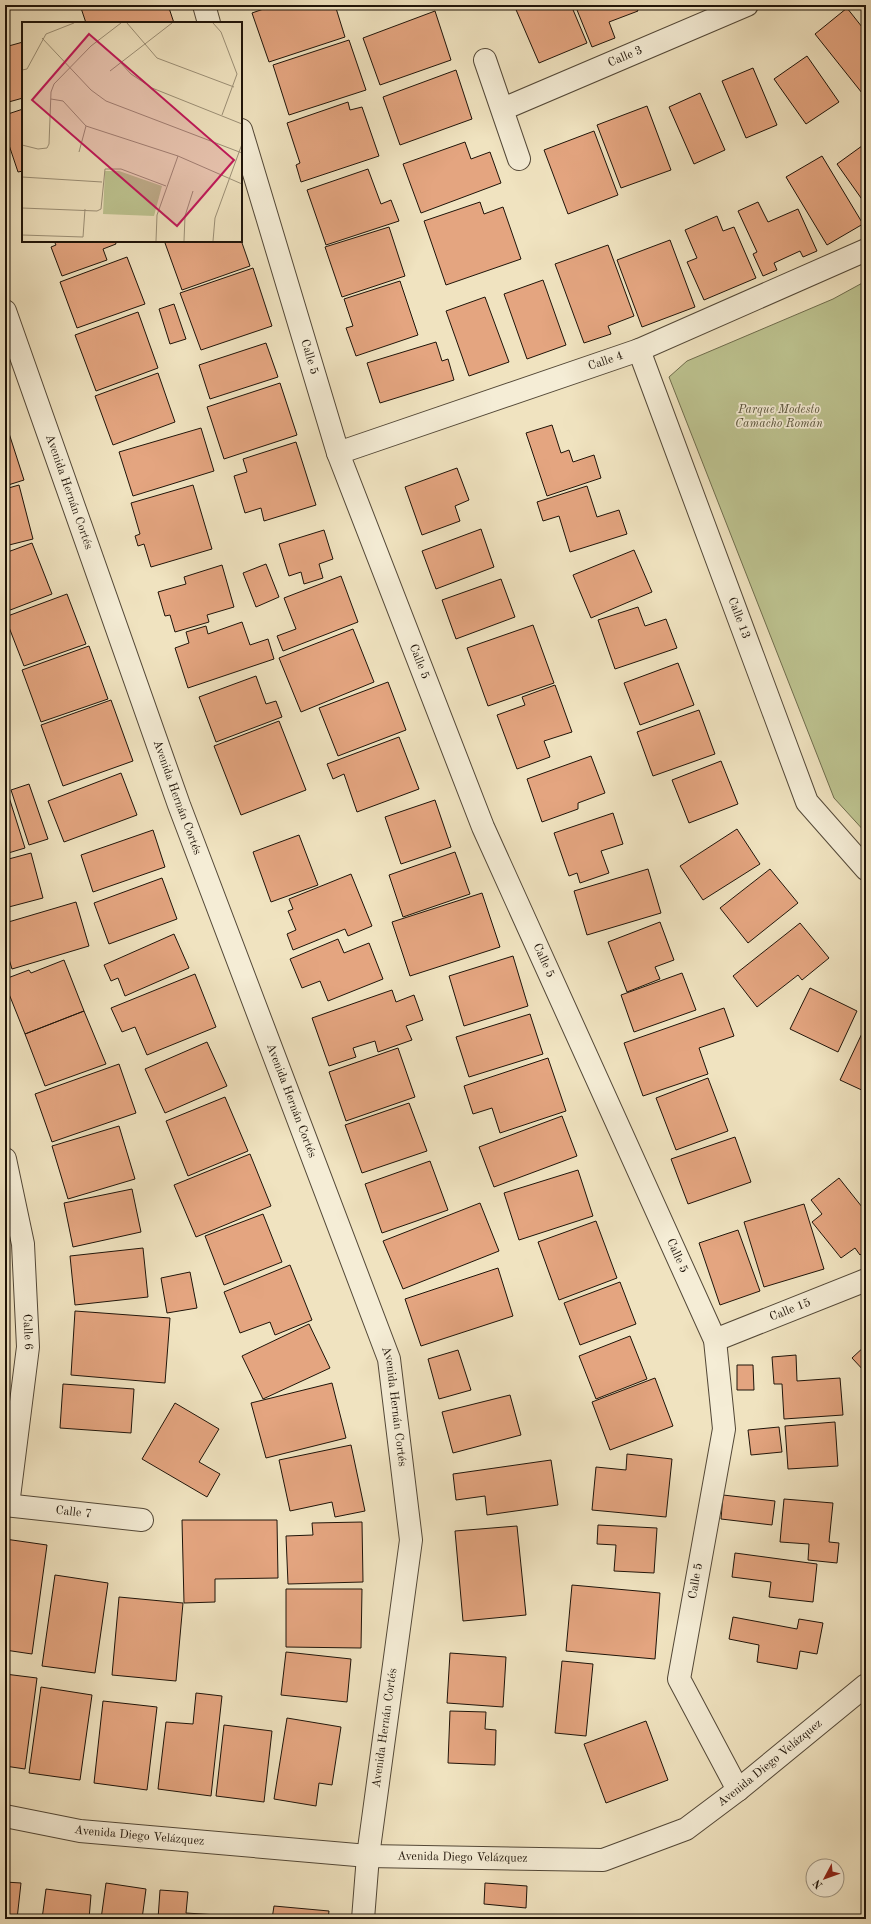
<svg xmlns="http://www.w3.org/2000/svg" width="871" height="1924" font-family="'Old Standard TT',serif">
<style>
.green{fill:#bdc390;stroke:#6e6c4c}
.building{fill:#e4a580;stroke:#1f1409}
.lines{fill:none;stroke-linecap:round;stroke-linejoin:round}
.minor-casing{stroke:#534837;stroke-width:24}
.minor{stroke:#f5edd6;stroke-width:22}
.labels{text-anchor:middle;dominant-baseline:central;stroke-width:3.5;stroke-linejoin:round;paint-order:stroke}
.street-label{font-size:12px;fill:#1f1409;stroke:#f5edd6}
.park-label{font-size:12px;font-style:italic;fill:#565138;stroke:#f5edd6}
.inset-road{fill:none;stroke:#9c9077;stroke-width:1}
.view{fill:#c2185b;fill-opacity:0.15;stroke:#c2185b;stroke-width:2}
.inset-edge{fill:none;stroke:#1f1409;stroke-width:2}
</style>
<rect width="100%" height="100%" fill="#f0e3c0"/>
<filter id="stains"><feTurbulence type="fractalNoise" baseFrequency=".005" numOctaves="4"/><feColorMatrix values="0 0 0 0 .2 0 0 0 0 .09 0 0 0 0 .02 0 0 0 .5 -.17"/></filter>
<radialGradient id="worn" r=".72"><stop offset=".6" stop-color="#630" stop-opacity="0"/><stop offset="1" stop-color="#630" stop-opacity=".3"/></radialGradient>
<!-- green -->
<path class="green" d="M866,281V833L834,798L669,377L687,361L833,299Z"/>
<!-- building -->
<path class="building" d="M80,5H168L174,23H86Z
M275,5H335L345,37L269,62L252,13Z
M514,5H557L559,9L571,5L587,43L539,63Z
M575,5H635L638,11L609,22L615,38L592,47Z
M847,8L866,32V98L815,34Z
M435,11L451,60L380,85L363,38Z
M349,40L366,90L289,115L273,65Z
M23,42V98L5,103V47Z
M807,56L839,102L806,124L774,79Z
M753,68L777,125L746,138L722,81Z
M456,70L472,119L400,145L383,97Z
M700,93L725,150L694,164L669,107Z
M348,102L350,110L362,107L379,156L301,182L296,165L300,163L287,123Z
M647,106L671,170L621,188L597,125Z
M23,109V171L18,172L5,133V115Z
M594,131L618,195L568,214L544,150Z
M465,142L471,159L490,152L501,183L421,213L403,164Z
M866,143V205L837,164Z
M822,156L863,224L827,245L786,177Z
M368,169L381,204L391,200L399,221L326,245L307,190Z
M480,202L484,214L503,207L521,259L446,285L424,221Z
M758,202L768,222L798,209L817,251L803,257L800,251L774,263L777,270L763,276L753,254L757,252L738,211Z
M717,216L723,231L734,227L756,278L704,300L687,262L697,258L685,230Z
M389,227L405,276L342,297L325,247Z
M241,240L250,266L182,290L165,243L170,241Z
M670,240L695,307L642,327L617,260Z
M54,241H115L116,244L103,249L107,260L62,276L51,247L56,245Z
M608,245L634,316L608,326L611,334L584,343L555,264Z
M127,257L145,304L77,328L60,282Z
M253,268L272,326L201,350L180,293Z
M543,280L566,345L527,359L504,294Z
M400,281L418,335L356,356L346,328L353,326L344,299Z
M485,297L509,362L469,376L446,311Z
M174,304L186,339L170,344L159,309Z
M138,312L158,368L96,391L75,335Z
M436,342L442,361L448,359L454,380L380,403L367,363Z
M266,343L278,377L210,399L199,365Z
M158,373L175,422L113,445L95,396Z
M280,383L297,435L224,459L207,407Z
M552,425L561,453L569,450L573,462L594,455L601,478L547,496L526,433Z
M7,427L24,480L5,486V428Z
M201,428L214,471L133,496L119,452Z
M296,442L316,505L264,521L261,508L245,513L234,476L247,472L243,459Z
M457,468L469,500L455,506L460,521L422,535L405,487Z
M19,485L33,539L5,546V489Z
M193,485L212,549L151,567L144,544L138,546L135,536L140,534L131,503Z
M587,486L597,517L619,510L627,534L570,552L559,516L543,521L537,502Z
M481,529L494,567L436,589L422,551Z
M324,530L333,559L319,564L323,578L304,584L301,572L289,576L279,544Z
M32,543L52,594L5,612V553Z
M634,550L652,592L591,618L573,575Z
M266,564L279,597L256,607L243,573Z
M222,565L234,607L207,615L209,622L175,632L170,615L165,616L158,592L186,584L184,577Z
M341,576L358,622L283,651L277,636L296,629L284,598Z
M501,579L515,617L456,639L442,600Z
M67,594L86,644L24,666L5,617Z
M638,607L645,626L666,619L677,648L615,669L598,620Z
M242,622L250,645L268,639L274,659L188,688L175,648L189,643L186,632L206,626L208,634Z
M533,625L554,683L488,706L467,648Z
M353,629L374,682L301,712L279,658Z
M89,646L108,699L41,722L22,670Z
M678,663L694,705L640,725L624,683Z
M256,676L266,704L276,701L282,717L216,742L199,697Z
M388,682L406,730L338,756L319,708Z
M555,685L572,732L544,741L550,757L517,769L497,715L525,705L522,697Z
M111,700L133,761L63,786L41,725Z
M699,710L715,754L653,776L637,732Z
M279,721L306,790L241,815L214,746Z
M399,737L419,789L357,812L344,774L333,779L327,764Z
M591,756L605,793L578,803V809L542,822L527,779Z
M721,761L738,804L689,823L672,780Z
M121,773L137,815L64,842L48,801Z
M29,784L48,839L29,845L11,790Z
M8,794L25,848L5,854V795Z
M435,800L451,847L401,864L385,817Z
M613,813L623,844L601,851L609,873L580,883L577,873L569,876L554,833Z
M737,829L760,864L703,900L680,866Z
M153,830L165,867L93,892L81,855Z
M299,835L318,885L271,902L253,852Z
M455,852L470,894L403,917L389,875Z
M31,853L43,898L5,908V860Z
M648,869L661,913L587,935L574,891Z
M770,869L798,903L748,943L720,908Z
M351,874L372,926L348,936L345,929L293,950L287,934L296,930L288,911L293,909L289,899Z
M162,878L177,919L109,944L94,903Z
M482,893L500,947L410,976L392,922Z
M76,902L89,946L12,969L5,946V923Z
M660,922L674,960L655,967L660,979L627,992L608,942Z
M800,923L829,958L802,980L798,975L757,1007L733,976Z
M174,934L189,968L125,996L118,978L111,981L104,965Z
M338,939L344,953L369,943L383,979L328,1001L320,981L302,988L290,959Z
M513,956L528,1006L464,1026L449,976Z
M64,960L84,1011L25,1034L5,984V979L29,970L31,973Z
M682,973L696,1010L634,1032L621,995Z
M195,974L216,1027L147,1055L135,1027L122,1032L111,1008Z
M810,988L857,1011L838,1052L790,1029Z
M392,990L396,1002L414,995L423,1020L406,1026L412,1040L378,1052L375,1041L353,1048L356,1057L329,1066L312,1018Z
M724,1008L734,1036L699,1048L708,1074L643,1096L624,1043Z
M84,1011L106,1064L45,1086L25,1034Z
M530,1014L543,1054L469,1077L456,1037Z
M866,1025V1092L840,1080Z
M207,1042L227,1086L165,1113L145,1069Z
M398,1048L415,1097L346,1121L329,1072Z
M548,1058L566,1111L500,1133L492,1108L473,1114L464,1086Z
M119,1064L136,1113L52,1142L35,1094Z
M708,1078L728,1131L676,1150L656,1098Z
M225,1097L248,1151L188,1176L166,1121Z
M409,1103L427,1151L362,1173L345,1125Z
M562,1116L577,1156L494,1187L479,1147Z
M119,1126L135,1179L68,1199L52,1146Z
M735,1137L751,1182L688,1204L671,1159Z
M250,1154L271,1206L196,1237L174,1185Z
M430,1161L448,1210L382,1233L365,1184Z
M578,1170L593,1216L519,1240L504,1193Z
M839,1178L866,1212V1250L860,1255L855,1248L841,1258L812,1222L822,1214L811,1200Z
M132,1189L141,1232L73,1247L64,1203Z
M480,1203L499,1251L403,1289L383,1241Z
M804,1204L824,1269L764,1287L744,1222Z
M263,1214L282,1262L224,1285L205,1236Z
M596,1221L617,1278L559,1300L538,1242Z
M738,1230L760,1291L720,1305L699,1243Z
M143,1248L148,1297L75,1305L70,1256Z
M290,1265L312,1320L275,1335L270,1322L240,1333L224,1292Z
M498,1268L513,1316L421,1346L405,1299Z
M190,1272L197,1308L167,1313L161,1278Z
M620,1282L636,1324L580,1345L564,1303Z
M75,1311L170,1318L165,1383L71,1375Z
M309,1324L330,1368L263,1399L242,1356Z
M630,1336L647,1379L596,1399L579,1356Z
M866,1345V1373L852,1358Z
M458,1350L471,1390L439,1399L428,1359Z
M796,1355L797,1381L840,1378L843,1415L784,1419L782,1384H774L772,1357Z
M737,1365H753L754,1390H737Z
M655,1378L673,1426L610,1450L592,1402Z
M332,1383L346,1438L266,1458L251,1403Z
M63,1384L134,1389L131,1433L60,1428Z
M510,1395L521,1435L453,1453L442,1412Z
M175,1403L219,1429L199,1462L220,1474L207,1497L142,1459Z
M835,1422L838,1466L788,1469L785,1426Z
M779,1427L782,1452L751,1455L748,1430Z
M351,1445L365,1511L335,1517L332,1502L290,1511L279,1460Z
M627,1454L672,1459L666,1517L592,1510L596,1467L626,1470Z
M551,1460L558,1505L487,1515L485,1496L456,1500L453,1474Z
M723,1495L775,1501L772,1525L721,1519Z
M784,1499L833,1503L829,1542L839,1543L837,1563L808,1560L809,1544L780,1542Z
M182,1520H277L278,1578L215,1579V1602L184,1603Z
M362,1522L363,1582L288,1584L286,1536L313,1535L312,1523Z
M598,1525L657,1528L654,1573L614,1571L616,1545L597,1544Z
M517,1526L526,1615L463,1621L455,1531Z
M5,1539L47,1545L32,1654L5,1650Z
M735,1553L817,1564L813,1602L769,1597L771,1582L732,1577Z
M55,1575L108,1583L95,1673L42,1666Z
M572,1585L660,1593L655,1659L566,1651Z
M286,1589H362L361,1648L286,1647Z
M119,1597L183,1603L176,1681L112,1675Z
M733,1617L797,1629L799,1619L823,1623L817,1654L800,1651L797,1669L757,1662L759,1645L729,1639Z
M286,1652L351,1659L347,1702L281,1695Z
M450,1653L506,1657L503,1707L447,1703Z
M562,1661L593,1664L586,1736L555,1733Z
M5,1674L37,1678L25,1769L5,1766Z
M41,1687L92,1695L80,1780L29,1773Z
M196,1693L222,1696L211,1796L158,1789L166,1722L193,1724Z
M103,1701L157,1707L147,1790L94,1783Z
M450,1711L486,1712L485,1729L496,1730L495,1765L448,1763Z
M287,1718L341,1727L332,1785L319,1783L316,1806L274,1799Z
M646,1721L668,1780L606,1803L584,1744Z
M224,1725L272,1731L264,1802L216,1796Z
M5,1882L21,1883L17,1919H5Z
M106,1883L146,1889L142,1919H101Z
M485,1883L527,1886L526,1908L484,1904Z
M46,1889L91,1895L89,1919H42Z
M160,1890L188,1892L186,1913L218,1915L217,1919H158Z
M274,1906L329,1911L328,1919H272Z
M431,1915L465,1919H431Z"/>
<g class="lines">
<!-- minor casing -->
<g class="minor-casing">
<g id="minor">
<path d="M204,5L209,23"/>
<path d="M485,60L519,159"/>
<path id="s1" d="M503,109L747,5"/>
<path id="s2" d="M241,130L338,453L483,827L715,1340L724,1429L679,1679L738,1790"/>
<path id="s3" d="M5,311L179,805L389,1359L411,1540L368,1856L363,1919"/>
<path id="s4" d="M639,350L807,802L866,869"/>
<path id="s5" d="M338,453L639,350L866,250"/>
<path id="s6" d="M5,1159L23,1244L28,1347L8,1505"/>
<path id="s7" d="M715,1340L866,1280"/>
<path id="s8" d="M5,1505L142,1520"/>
<path id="s9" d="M5,1816L80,1831L368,1856L603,1860L686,1829L738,1790L866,1685"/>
</g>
</g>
<!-- minor -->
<use href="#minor" class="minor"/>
</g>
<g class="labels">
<!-- street labels -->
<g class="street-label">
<text stroke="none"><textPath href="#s1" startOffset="133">Calle 3</textPath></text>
<text stroke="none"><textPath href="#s2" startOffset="237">Calle 5</textPath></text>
<text stroke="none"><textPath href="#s5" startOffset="283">Calle 4</textPath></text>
<text stroke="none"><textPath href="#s3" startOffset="192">Avenida Hernán Cortés</textPath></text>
<text stroke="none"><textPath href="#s4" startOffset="286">Calle 13</textPath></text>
<text stroke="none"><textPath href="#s2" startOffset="561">Calle 5</textPath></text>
<text stroke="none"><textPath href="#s3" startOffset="516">Avenida Hernán Cortés</textPath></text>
<text stroke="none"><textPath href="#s2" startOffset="885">Calle 5</textPath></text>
<text stroke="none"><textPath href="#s3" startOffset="840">Avenida Hernán Cortés</textPath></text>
<text stroke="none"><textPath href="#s2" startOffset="1209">Calle 5</textPath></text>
<text stroke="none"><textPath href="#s7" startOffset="81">Calle 15</textPath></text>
<text stroke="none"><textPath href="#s6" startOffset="175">Calle 6</textPath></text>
<text stroke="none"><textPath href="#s3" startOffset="1164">Avenida Hernán Cortés</textPath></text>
<text stroke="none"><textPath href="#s8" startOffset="69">Calle 7</textPath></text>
<text transform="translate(696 1581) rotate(-80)">Calle 5</text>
<text transform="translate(385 1728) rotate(-82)">Avenida Hernán Cortés</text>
<text stroke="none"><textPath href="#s9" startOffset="796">Avenida Diego Velázquez</textPath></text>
<text stroke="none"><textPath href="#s9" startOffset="136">Avenida Diego Velázquez</textPath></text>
<text stroke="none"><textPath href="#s9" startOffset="460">Avenida Diego Velázquez</textPath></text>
</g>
<!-- park labels -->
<g class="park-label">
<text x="779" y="410">Parque Modesto<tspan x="779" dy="14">Camacho Román</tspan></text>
</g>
</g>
<!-- overview -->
<g transform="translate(22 22)">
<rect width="220" height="220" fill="#f0e3c0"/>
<path d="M83,149H97L140,164L132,194L81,192Z" fill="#bdc390"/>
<path class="inset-road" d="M105,1L135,36L212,65M191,1L199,10L215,52L200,93M20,16L69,68L84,79L220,131M98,40L109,52L130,66L220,102M0,48L5,47L24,12L52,1M88,49L150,1M29,77L41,79L64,104L156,134L220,162M0,123L16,127L25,126L27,122L29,70L32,62L69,24L99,1M57,130L64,104M0,155L80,160M0,186L75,189L79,187L83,147H99L144,164M0,213L61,215L63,187M134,219L135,193L156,134M162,219L163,194L171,169M191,219L193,196L220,122"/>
<path class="view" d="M67,12L212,138L155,204L10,78Z"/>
<rect width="220" height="220" class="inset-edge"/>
</g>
<!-- margin -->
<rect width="871" height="1924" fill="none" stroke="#f0e3c0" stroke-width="20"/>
<rect x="6" y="6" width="859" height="1912" fill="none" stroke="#1f1409" stroke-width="2"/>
<rect x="10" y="10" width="851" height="1904" fill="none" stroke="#1f1409"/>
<!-- north arrow -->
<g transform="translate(825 1878) rotate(229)"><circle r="19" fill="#f5edd6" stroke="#9f9684"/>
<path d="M0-3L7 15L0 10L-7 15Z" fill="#8f2418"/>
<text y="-6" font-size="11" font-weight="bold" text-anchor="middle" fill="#1f1409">N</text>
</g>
<rect width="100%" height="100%" filter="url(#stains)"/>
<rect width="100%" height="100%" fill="url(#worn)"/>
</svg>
